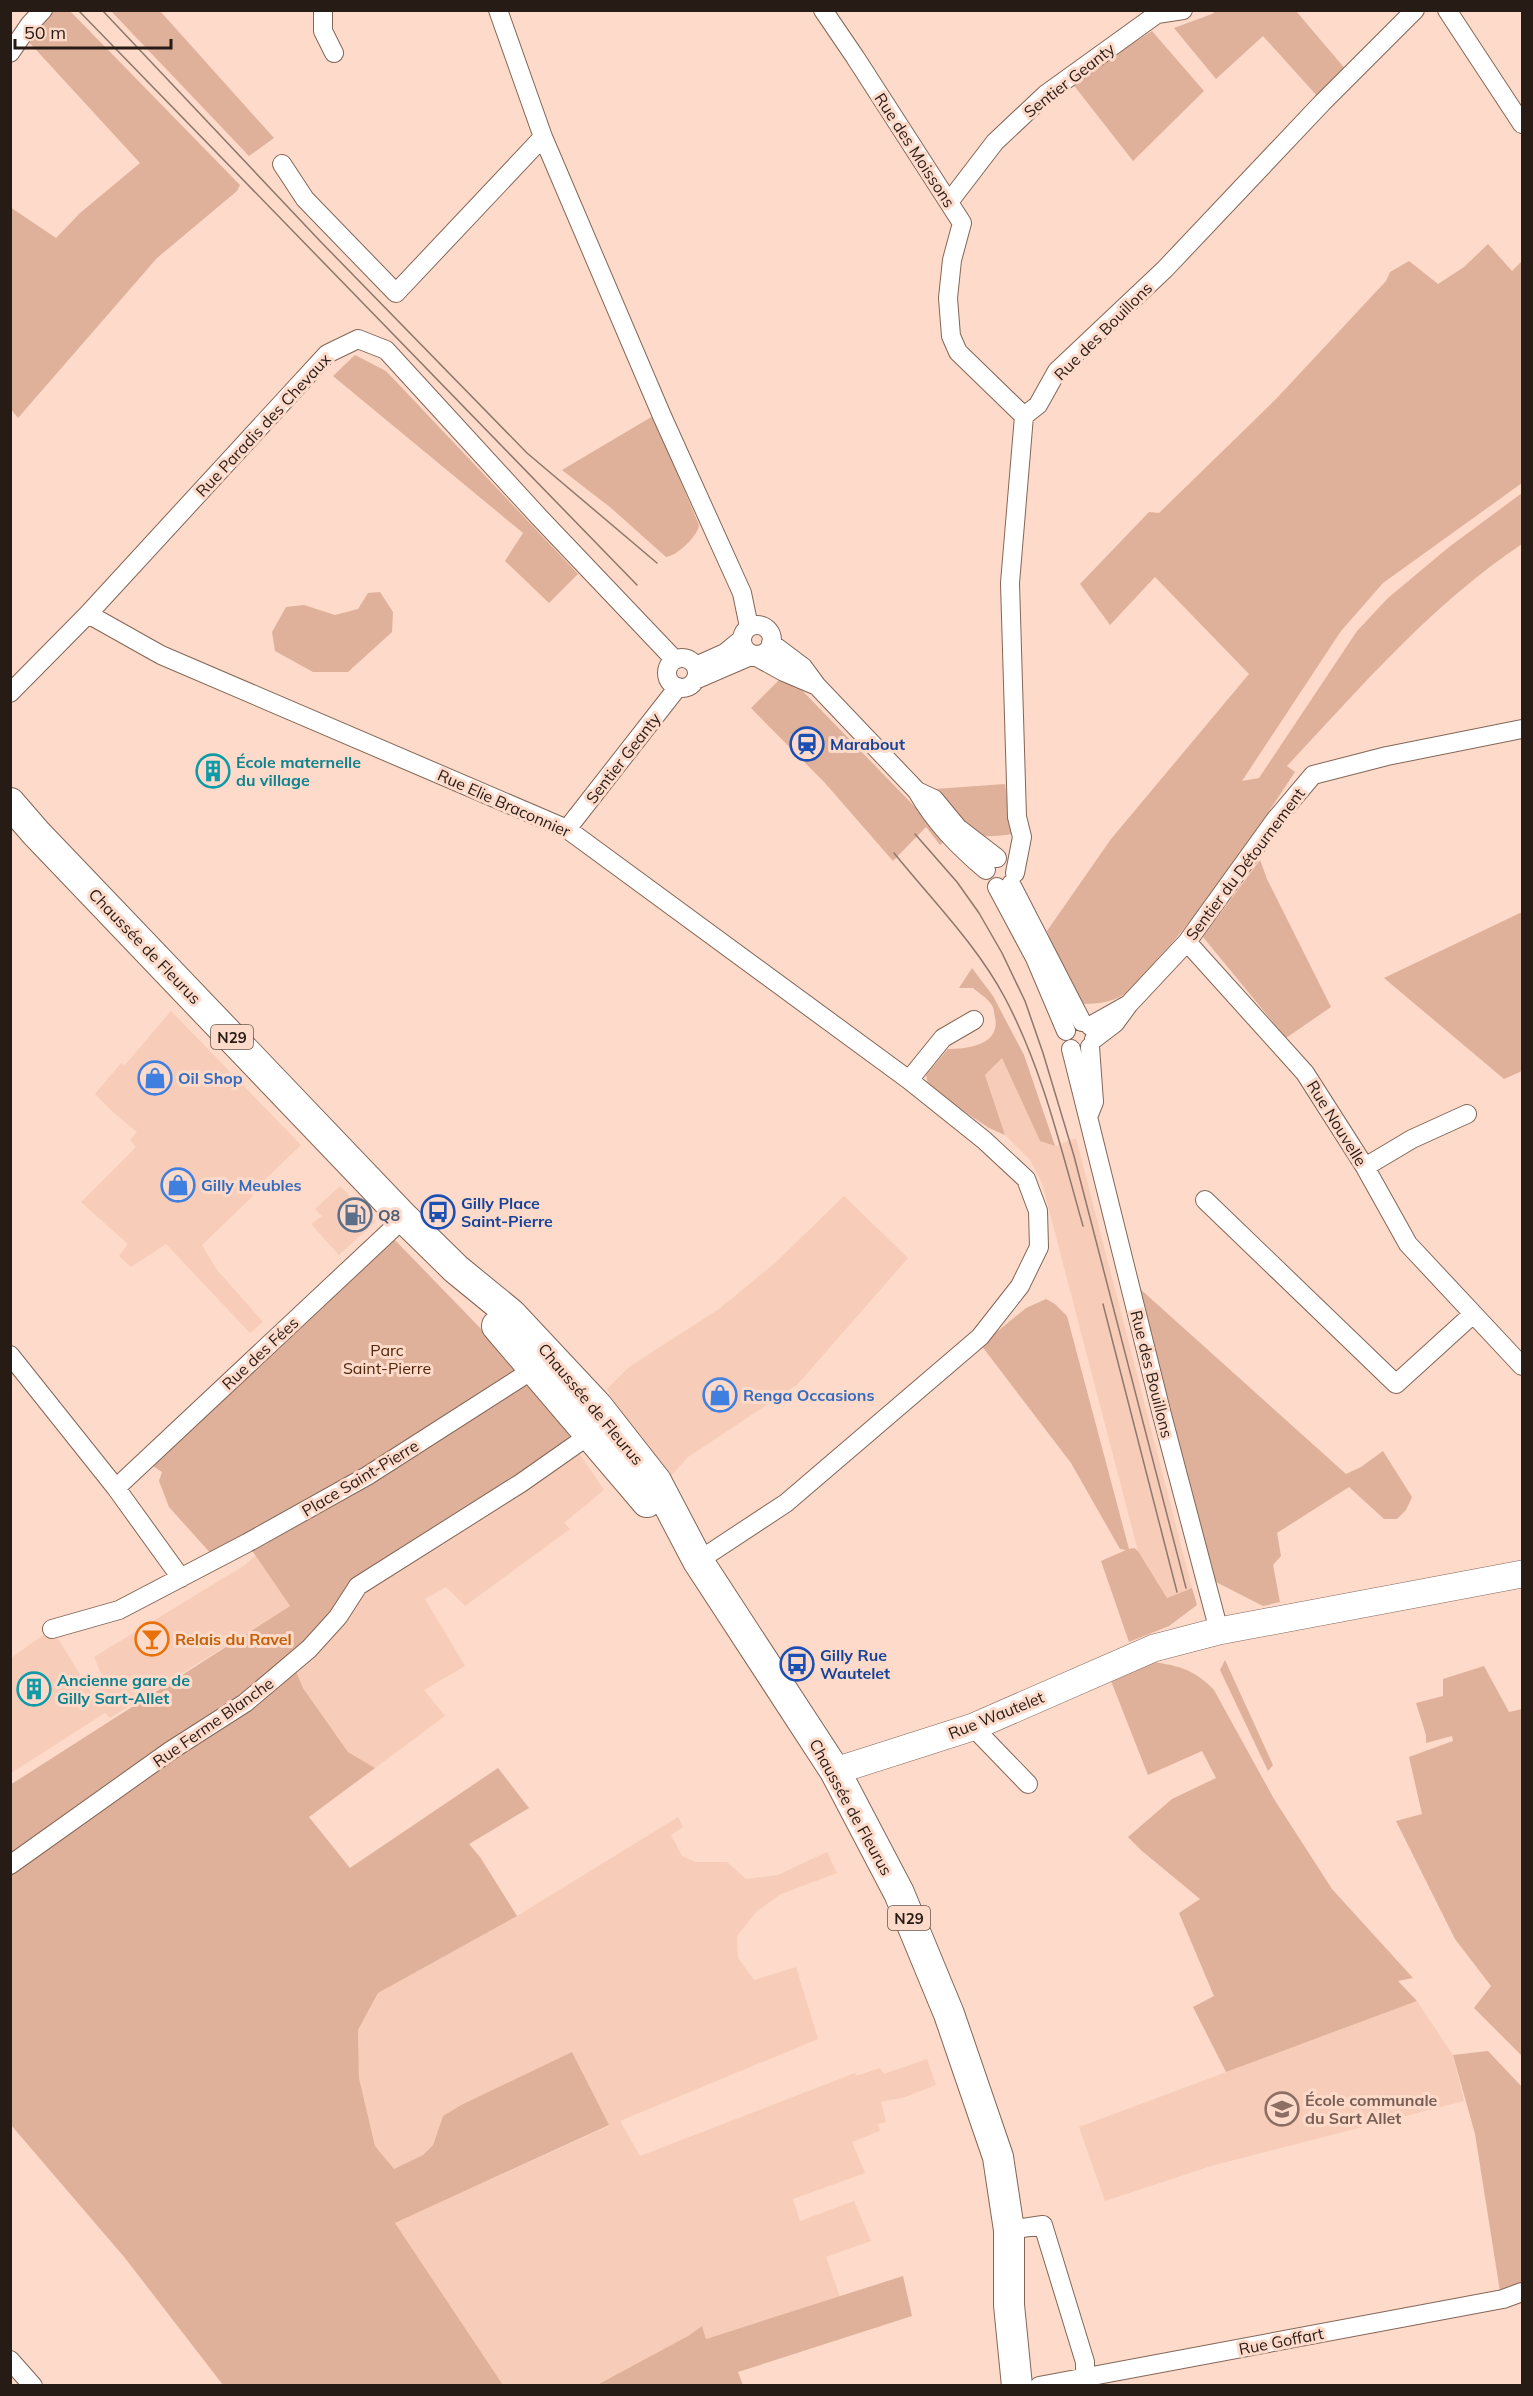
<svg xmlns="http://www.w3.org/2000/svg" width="1533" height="2396" font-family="Mulish,sans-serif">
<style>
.built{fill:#f7cdb9}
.green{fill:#dfb19a}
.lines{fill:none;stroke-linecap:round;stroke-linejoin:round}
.street-casing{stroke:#846657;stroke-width:20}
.secondary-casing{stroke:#846657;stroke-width:28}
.primary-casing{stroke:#846657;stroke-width:32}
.street{stroke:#fff;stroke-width:18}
.secondary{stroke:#fff;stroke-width:27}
.primary{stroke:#fff;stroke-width:30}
.tram{stroke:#8e776c;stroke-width:1.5}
.labels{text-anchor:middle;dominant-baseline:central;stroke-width:6;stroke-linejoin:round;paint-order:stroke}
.shield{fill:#fddac9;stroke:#67544b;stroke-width:1.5}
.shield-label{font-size:15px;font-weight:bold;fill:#271b15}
.street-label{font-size:16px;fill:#271b15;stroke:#fddac9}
.transit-label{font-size:16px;font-weight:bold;fill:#164399;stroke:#fddac9;text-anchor:start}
.culture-label{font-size:16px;font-weight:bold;fill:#0d838f;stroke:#fddac9;text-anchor:start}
.shop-label{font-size:16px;font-weight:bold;fill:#366cbe;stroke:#fddac9;text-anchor:start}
.service-label{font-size:16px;font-weight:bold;fill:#4e5e75;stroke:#fddac9;text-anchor:start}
.park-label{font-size:16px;fill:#52250a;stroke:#fddac9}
.food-label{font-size:16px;font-weight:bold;fill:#c56008;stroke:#fddac9;text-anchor:start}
.education-label{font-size:16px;font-weight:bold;fill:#785e54;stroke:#fddac9;text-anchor:start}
</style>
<rect width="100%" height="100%" fill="#fddac9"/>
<!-- built -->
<path class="built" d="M171,1011L301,1145L252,1192L253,1196L202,1245L217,1270L263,1322L250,1333L166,1244L131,1267L119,1256L128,1244L81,1202L136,1147L130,1140L137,1132L115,1114L95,1094L121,1063L125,1065Z
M1002,1057L1040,1141L1055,1146L1076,1138L1192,1588L1167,1598L1138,1551L1042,1183L1030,1160L1005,1135L985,1075Z
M340,1186L375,1222L339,1255L311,1224L322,1216L315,1209Z
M844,1196L908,1258L797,1385L688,1457L670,1477L626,1425L607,1389L629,1367L719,1309L775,1263Z
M575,1447L604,1490L564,1523L570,1529L465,1606L446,1587L425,1599L465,1666L424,1690L445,1716L375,1768L348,1752L303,1688L295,1669L361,1591Z
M256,1555L290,1606L110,1718L105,1713L11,1773V1658L52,1629L92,1694L105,1683L94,1657L245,1565Z
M678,1817L683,1827L671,1835L682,1856L695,1862H727L746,1879L778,1875L827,1852L837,1873L781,1894L757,1911L737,1936L738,1958L754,1980L796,1967L818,2039L620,2121L640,2156L855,2073L856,2076L880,2068L884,2074L927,2059L936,2085L905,2097L881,2102L886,2122L878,2124L880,2131L852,2142L865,2173L793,2199L800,2221L854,2201L871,2241L826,2257L840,2297L706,2339L702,2326L688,2336L597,2385H503L395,2223L609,2126L572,2052L461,2105L443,2116L433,2145L419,2159L394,2170L375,2146L359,2078L358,2030L378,1993L517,1916Z
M1417,2001L1453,2055L1464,2101L1211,2166L1105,2201L1079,2127Z"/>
<!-- green -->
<path class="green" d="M48,11H70L240,185L237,191L157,258L18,418L10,408V207L56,238L80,213L140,163L27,40Z
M111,11H160L274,138L249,156Z
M1216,11H1296L1347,71L1319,98L1263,36L1216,79L1174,28L1212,14Z
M1152,31L1204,91L1133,161L1072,83Z
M1488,244L1512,271L1522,261V483L1383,583L1341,631L1242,781L1259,778L1357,631L1388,598L1449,547L1522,493V544C1432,604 1361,687 1287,766L1295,772C1252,837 1209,903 1156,961C1147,972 1137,987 1125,994C1109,1004 1094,1004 1076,1004L1047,931L1111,839L1249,674L1155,577L1110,625L1080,584L1149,512L1159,513L1276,399L1386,281L1390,272L1409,261L1438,284L1464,267Z
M355,355L386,371L578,574L549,603L505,561L523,533L333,376Z
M653,416L699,525C698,536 677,556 666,557L611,508L562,470Z
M380,592L393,612L392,632L348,672H313L275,651L272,632L286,607L304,605L335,615L358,609L368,593Z
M781,678L792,680L946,839L940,845L926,827L893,861L825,783L751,708Z
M1005,784L1012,834C959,842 963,829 935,789Z
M1260,860L1267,879L1331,1007L1286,1038L1203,937Z
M1522,912V1071L1504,1079L1384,978Z
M972,968L993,996L1024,1055L1055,1146L1040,1141L1002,1058L985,1075L1005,1135L989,1128L929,1088L926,1075L948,1049C967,1049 1001,1045 995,1017C994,1013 994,1007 991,1004C987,998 979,993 973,988H959Z
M390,1235L519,1368L508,1386L532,1385L564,1426L575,1447L374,1570L295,1669L303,1688L348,1752L375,1768L309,1817L350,1868L498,1768L529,1808L469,1844L480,1857L517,1916L378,1993L358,2030L359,2078L375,2146L394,2169L423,2155L433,2145L443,2116L461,2105L572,2052L609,2125L395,2223L503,2385H223L125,2258L11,2125L10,1785L290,1606L247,1543L213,1556L169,1507L159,1481L162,1472L145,1461Z
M1138,1287L1346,1474L1361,1467L1383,1451L1412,1497L1406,1510L1397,1519H1384L1349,1487L1277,1533L1281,1556L1273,1565L1280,1602L1263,1606L1216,1582L1206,1552Z
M1046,1299L1055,1304L1067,1316L1129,1549L1134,1548L1138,1551L1167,1598L1192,1588L1197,1605L1169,1626L1129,1642L1101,1561L1126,1550L1120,1549L1071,1463L981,1345L1026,1308Z
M1225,1660L1273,1765L1268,1771L1220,1670Z
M1146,1661C1176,1665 1193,1668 1214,1690L1274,1799L1332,1889L1413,1978L1398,1981L1417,2001L1226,2072L1193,2007L1214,1996L1179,1913L1200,1899L1142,1851L1128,1837L1172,1799L1216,1778L1202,1751L1148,1775L1111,1681Z
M1484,1666L1509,1712L1522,1709V2056L1474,2008L1491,1986L1455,1939L1396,1821L1422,1814L1409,1757L1453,1741L1452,1736L1426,1743V1735L1416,1703L1443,1696V1679Z
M1488,2051L1522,2087V2300L1502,2304L1475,2134L1453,2055Z
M903,2276L912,2316L738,2372L743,2385H597L688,2336L702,2326L706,2339Z"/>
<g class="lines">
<!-- street casing -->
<g class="street-casing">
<path id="street" d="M323,10V31L334,53
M498,10L543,137L662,416L742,593L749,627
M823,10L855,57L962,223L952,260L948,298L951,336L958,352L1024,416
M1447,10L1522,124
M10,53L30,24L43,10
M282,164L305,199L396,293L543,137
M949,202L995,142L1046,94L1157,14L1183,10
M88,614L161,655L567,829L909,1080L984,1140L1026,1179L1038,1211L1039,1247L1020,1286L980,1337L786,1503L698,1561
M742 640a15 15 0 1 1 30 0a15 15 0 1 1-30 0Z
M667 673a15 15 0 1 1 30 0a15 15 0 1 1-30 0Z
M696,666L725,653L742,639
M695,680L753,655L784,672L817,686L803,667L771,643
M817,686L917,791
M10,693L88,614L327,354L358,339L386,350L539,517L675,660
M567,829L678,687
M986,870C959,847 935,823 917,791L934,799L958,828L997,858
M1015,873L1022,837L1017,817L1010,583L1024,416L1038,405L1057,371L1165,269L1322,103L1415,10
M1011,884L1082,1022
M997,887L1035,958L1066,1031
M1187,942L1305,1073L1365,1167L1408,1244L1522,1366
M1129,1004L1187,942L1275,820L1313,775L1387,756L1522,729
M1090,1026L1129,1004L1115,1023L1094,1039
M1071,1049L1088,1117L1094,1102L1090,1047
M909,1080L943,1038L974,1020
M1088,1117L1162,1415L1219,1631
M1365,1167L1412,1139L1467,1114
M1205,1200L1396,1384L1473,1314
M10,1355L116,1488L181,1578
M116,1488L404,1218
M52,1629L119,1610L247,1543L367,1476L534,1369
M973,1727L1028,1784
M10,1865L170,1751L245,1703L309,1649L338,1617L358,1586L521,1483L598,1429
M1009,2230L1043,2225L1085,2362V2378L1088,2386
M10,2360L33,2386
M1039,2386L1503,2299L1522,2292"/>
</g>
<!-- secondary casing -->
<g class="secondary-casing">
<path id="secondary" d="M835,1771L973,1727L1154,1648L1219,1631L1522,1574"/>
</g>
<!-- primary casing -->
<g class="primary-casing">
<path id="primary" d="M10,803L36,833L404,1218L456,1269L511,1314L598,1407L656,1481L698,1561L835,1771L899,1893L949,2014L998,2157L1009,2230V2305L1017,2386
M497,1326L647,1502"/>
</g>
<!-- street -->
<use href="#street" class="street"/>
<!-- secondary -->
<use href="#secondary" class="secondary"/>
<!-- primary -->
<use href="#primary" class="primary"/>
<!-- tram -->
<path class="tram" d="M78,10L637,585
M102,10L320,241L527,453L657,563
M915,834L957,882L979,913L1002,953L1025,1001L1043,1053L1074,1156L1186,1588
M894,853C932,900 977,945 1005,998C1043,1070 1061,1149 1083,1226
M1103,1304L1177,1592"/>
</g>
<!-- icons -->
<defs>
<g id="station-ring" transform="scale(1.725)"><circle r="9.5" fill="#fddac9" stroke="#1a4fb4" stroke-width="1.5"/><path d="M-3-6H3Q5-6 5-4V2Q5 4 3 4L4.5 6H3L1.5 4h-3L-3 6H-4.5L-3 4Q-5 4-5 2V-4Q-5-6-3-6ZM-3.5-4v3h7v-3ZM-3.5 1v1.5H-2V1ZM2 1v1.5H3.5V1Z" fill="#1a4fb4"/></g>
<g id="building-ring" transform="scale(1.725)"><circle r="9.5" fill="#fddac9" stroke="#0f9aa8" stroke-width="1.5"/><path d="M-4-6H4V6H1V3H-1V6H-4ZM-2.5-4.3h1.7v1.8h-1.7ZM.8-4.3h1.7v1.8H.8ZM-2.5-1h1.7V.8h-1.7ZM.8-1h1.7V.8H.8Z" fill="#0f9aa8"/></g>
<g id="shop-ring" transform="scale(1.725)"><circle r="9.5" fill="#fddac9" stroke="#3f7fe0" stroke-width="1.5"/><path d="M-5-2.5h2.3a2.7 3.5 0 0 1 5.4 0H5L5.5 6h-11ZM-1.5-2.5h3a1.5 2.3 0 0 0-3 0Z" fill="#3f7fe0"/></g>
<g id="bus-ring" transform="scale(1.725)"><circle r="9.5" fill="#fddac9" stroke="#1a4fb4" stroke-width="1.5"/><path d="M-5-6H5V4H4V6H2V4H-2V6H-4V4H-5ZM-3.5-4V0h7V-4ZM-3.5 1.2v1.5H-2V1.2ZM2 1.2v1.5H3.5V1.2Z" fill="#1a4fb4"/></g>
<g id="fuel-ring" transform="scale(1.725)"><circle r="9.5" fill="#fddac9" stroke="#5c6f8a" stroke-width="1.5"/><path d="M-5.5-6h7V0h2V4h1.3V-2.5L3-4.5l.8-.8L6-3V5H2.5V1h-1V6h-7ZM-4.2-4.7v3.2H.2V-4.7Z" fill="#5c6f8a"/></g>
<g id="bar-ring" transform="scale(1.725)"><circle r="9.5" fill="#fddac9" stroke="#e8710a" stroke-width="1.5"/><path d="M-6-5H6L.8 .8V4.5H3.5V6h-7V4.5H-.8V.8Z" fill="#e8710a"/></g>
<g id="school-ring" transform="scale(1.725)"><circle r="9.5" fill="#fddac9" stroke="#8d6e63" stroke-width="1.5"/><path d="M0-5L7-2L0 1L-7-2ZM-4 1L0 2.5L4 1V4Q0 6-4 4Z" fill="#8d6e63"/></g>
</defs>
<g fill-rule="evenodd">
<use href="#station-ring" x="807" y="744"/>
<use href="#building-ring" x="213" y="771"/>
<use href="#shop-ring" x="155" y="1078"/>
<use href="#shop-ring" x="178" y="1185"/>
<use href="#bus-ring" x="438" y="1212"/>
<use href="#fuel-ring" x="355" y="1215"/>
<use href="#shop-ring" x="720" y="1395"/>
<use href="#bar-ring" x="152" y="1639"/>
<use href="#bus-ring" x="797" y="1664"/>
<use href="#building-ring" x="34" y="1689"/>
<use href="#school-ring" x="1282" y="2109"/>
</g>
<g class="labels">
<!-- shield labels -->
<g class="shield">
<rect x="211" y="1025" width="42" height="24" rx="4.5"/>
<rect x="888" y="1906" width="42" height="24" rx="4.5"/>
</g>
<g class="shield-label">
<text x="232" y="1037">N29</text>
<text x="909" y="1918">N29</text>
</g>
<!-- street labels -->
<g class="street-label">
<text transform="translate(1069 80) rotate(-38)">Sentier Geanty</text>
<text transform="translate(915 150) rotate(57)">Rue des Moissons</text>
<text transform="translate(1103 331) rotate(-45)">Rue des Bouillons</text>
<text transform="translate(263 425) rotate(-47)">Rue Paradis des Chevaux</text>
<text transform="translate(623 758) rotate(-52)">Sentier Geanty</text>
<text transform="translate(504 803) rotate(24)">Rue Elie Braconnier</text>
<text transform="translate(1245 864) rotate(-53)">Sentier du Détournement</text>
<text transform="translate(145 946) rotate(46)">Chaussée de Fleurus</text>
<text transform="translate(1337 1123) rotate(58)">Rue Nouvelle</text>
<text transform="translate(260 1353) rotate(-43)">Rue des Fées</text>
<text transform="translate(1152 1374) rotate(76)">Rue des Bouillons</text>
<text transform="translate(591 1404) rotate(50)">Chaussée de Fleurus</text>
<text transform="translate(360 1478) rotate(-31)">Place Saint-Pierre</text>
<text transform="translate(996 1715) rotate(-22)">Rue Wautelet</text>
<text transform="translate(213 1722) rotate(-35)">Rue Ferme Blanche</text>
<text transform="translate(851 1807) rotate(61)">Chaussée de Fleurus</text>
<text transform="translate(1281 2341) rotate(-11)">Rue Goffart</text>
</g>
<!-- transit labels -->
<g class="transit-label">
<text x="830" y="744">Marabout</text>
<text x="461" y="1203">Gilly Place<tspan x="461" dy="18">Saint-Pierre</tspan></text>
<text x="820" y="1655">Gilly Rue<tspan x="820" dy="18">Wautelet</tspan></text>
</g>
<!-- culture labels -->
<g class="culture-label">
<text x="236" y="762">École maternelle<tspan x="236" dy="18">du village</tspan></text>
<text x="57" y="1680">Ancienne gare de<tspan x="57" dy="18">Gilly Sart-Allet</tspan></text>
</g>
<!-- shop labels -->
<g class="shop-label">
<text x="178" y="1078">Oil Shop</text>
<text x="201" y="1185">Gilly Meubles</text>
<text x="743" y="1395">Renga Occasions</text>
</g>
<!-- service labels -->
<g class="service-label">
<text x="378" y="1215">Q8</text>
</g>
<!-- park labels -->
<g class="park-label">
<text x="387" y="1350">Parc<tspan x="387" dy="18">Saint-Pierre</tspan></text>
</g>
<!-- food labels -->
<g class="food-label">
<text x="175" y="1639">Relais du Ravel</text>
</g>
<!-- education labels -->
<g class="education-label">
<text x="1305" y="2100">École communale<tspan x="1305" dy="18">du Sart Allet</tspan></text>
</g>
</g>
<!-- border -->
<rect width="1533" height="2396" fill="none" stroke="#271b15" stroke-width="24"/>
<!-- scale -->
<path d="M15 39v9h156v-9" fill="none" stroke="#271b15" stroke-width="3"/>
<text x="24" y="39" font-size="18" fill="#271b15" stroke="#fddac9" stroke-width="4.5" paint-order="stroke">50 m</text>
</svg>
